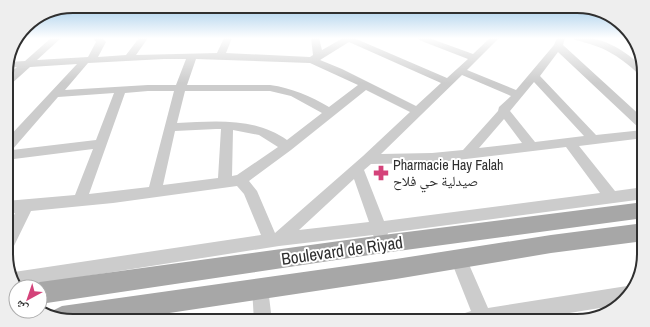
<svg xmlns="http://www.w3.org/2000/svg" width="650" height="327" font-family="'Archivo Narrow','Noto Naskh Arabic',sans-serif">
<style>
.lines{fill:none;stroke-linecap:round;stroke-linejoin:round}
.minor{fill:#ccc;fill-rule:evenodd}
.major{fill:#a7a7a7;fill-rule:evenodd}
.labels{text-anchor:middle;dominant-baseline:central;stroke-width:4;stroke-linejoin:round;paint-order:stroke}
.poi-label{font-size:14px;fill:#2f2f2f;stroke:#fff;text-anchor:start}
.near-street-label{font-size:17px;fill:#2f2f2f;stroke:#fff}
.rim{fill:none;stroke:#2f2f2f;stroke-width:2}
</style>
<rect width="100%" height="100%" fill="#fff"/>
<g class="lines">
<!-- minor -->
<path class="minor" d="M17,38H25L17,44H13Z
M51,38H61L37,60L88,57L96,42L93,38H102L106,42L98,57L126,55L139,38H148L136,55L217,53L224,38H232L226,53L310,57L313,55L311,38H319L322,50L343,38H354L447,78L468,59L419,40L418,38H429L473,54L490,38H499L467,70L516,90L554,45L557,38H565L563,45L644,119V138L579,146L615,191L644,187V199L388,233L386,240L381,242L376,240L373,235L279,246L17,287L11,273L14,272L261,235L244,194L237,186L113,203L31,211L12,250L7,252V230L15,213H6V201L75,195L93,149L6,160V140L77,64L30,67L10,85L6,86V77L17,67L6,68L8,62L25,61ZM349,42L441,83L416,106L342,69L320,60ZM558,52L640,129L643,130L596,135L540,76ZM164,59H186L176,85H148L65,90L88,63ZM196,59L310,63L358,85L329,107C310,96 292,88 270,85H187ZM462,75L511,96L499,107L498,111L463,150L432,153L381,154ZM534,82L584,136L535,142L510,111ZM366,90L410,112L363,156L275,233L257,191L249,181L291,150ZM148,91H174L149,187L89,194L125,93ZM185,91H270L291,96L322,113L287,140C254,117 215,121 177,123ZM114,93L96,140L12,150L58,97ZM504,119L522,143L479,148ZM216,129H221L218,178L163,185L175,131ZM233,130L259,135L278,147L237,175L232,176ZM566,147L600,193L384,221L364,170L371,164L432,163ZM354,179L369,222L299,230Z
M573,38C601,34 624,50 643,67V75L639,74C616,54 605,47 575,40Z
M458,251L464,253L488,308L627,286L632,289L618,305L521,321H456L459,315L471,311L450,258L452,253Z
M260,280L266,282L268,288L272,321H254L252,288L254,282Z"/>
<!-- major -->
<path class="major" d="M644,202V218L383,253L40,304V287H31L40,282L383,235Z
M644,223V241L551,253L396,279L116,321H73L51,316L54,310L62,306L396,259L551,235Z"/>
</g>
<!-- sky -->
<linearGradient id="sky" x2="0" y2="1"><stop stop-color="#9bc7e8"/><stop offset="0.46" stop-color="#fff"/><stop offset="1" stop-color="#fff" stop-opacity="0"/></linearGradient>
<rect width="650" height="83" fill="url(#sky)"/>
<!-- icons -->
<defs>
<g id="pharmacy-bare" transform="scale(1.2)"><path d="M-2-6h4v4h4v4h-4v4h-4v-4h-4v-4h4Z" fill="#d4437a" stroke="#fff" stroke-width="2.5" paint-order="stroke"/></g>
</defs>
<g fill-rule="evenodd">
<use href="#pharmacy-bare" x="381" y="173"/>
</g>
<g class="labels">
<!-- poi labels -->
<g class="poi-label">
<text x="393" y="165">Pharmacie Hay Falah<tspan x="393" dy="16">صيدلية حي فلاح</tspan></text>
</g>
<!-- near-street labels -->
<g class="near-street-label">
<text transform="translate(342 250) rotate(-8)">Boulevard de Riyad</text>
</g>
</g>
<!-- crop -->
<path d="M0 0H650V327H0ZM73 13H577A60 60 0 0 1 637 73V254A60 60 0 0 1 577 314H73A60 60 0 0 1 13 254V73A60 60 0 0 1 73 13Z" fill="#eee" fill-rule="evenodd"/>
<path class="rim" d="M73 13H577A60 60 0 0 1 637 73V254A60 60 0 0 1 577 314H73A60 60 0 0 1 13 254V73A60 60 0 0 1 73 13Z"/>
<!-- north arrow -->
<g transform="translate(28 299) rotate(220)"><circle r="19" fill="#ffffff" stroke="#acacac"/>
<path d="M0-3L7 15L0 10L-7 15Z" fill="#d4437a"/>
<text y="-6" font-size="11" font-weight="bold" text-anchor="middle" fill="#2f2f2f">ش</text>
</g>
</svg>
